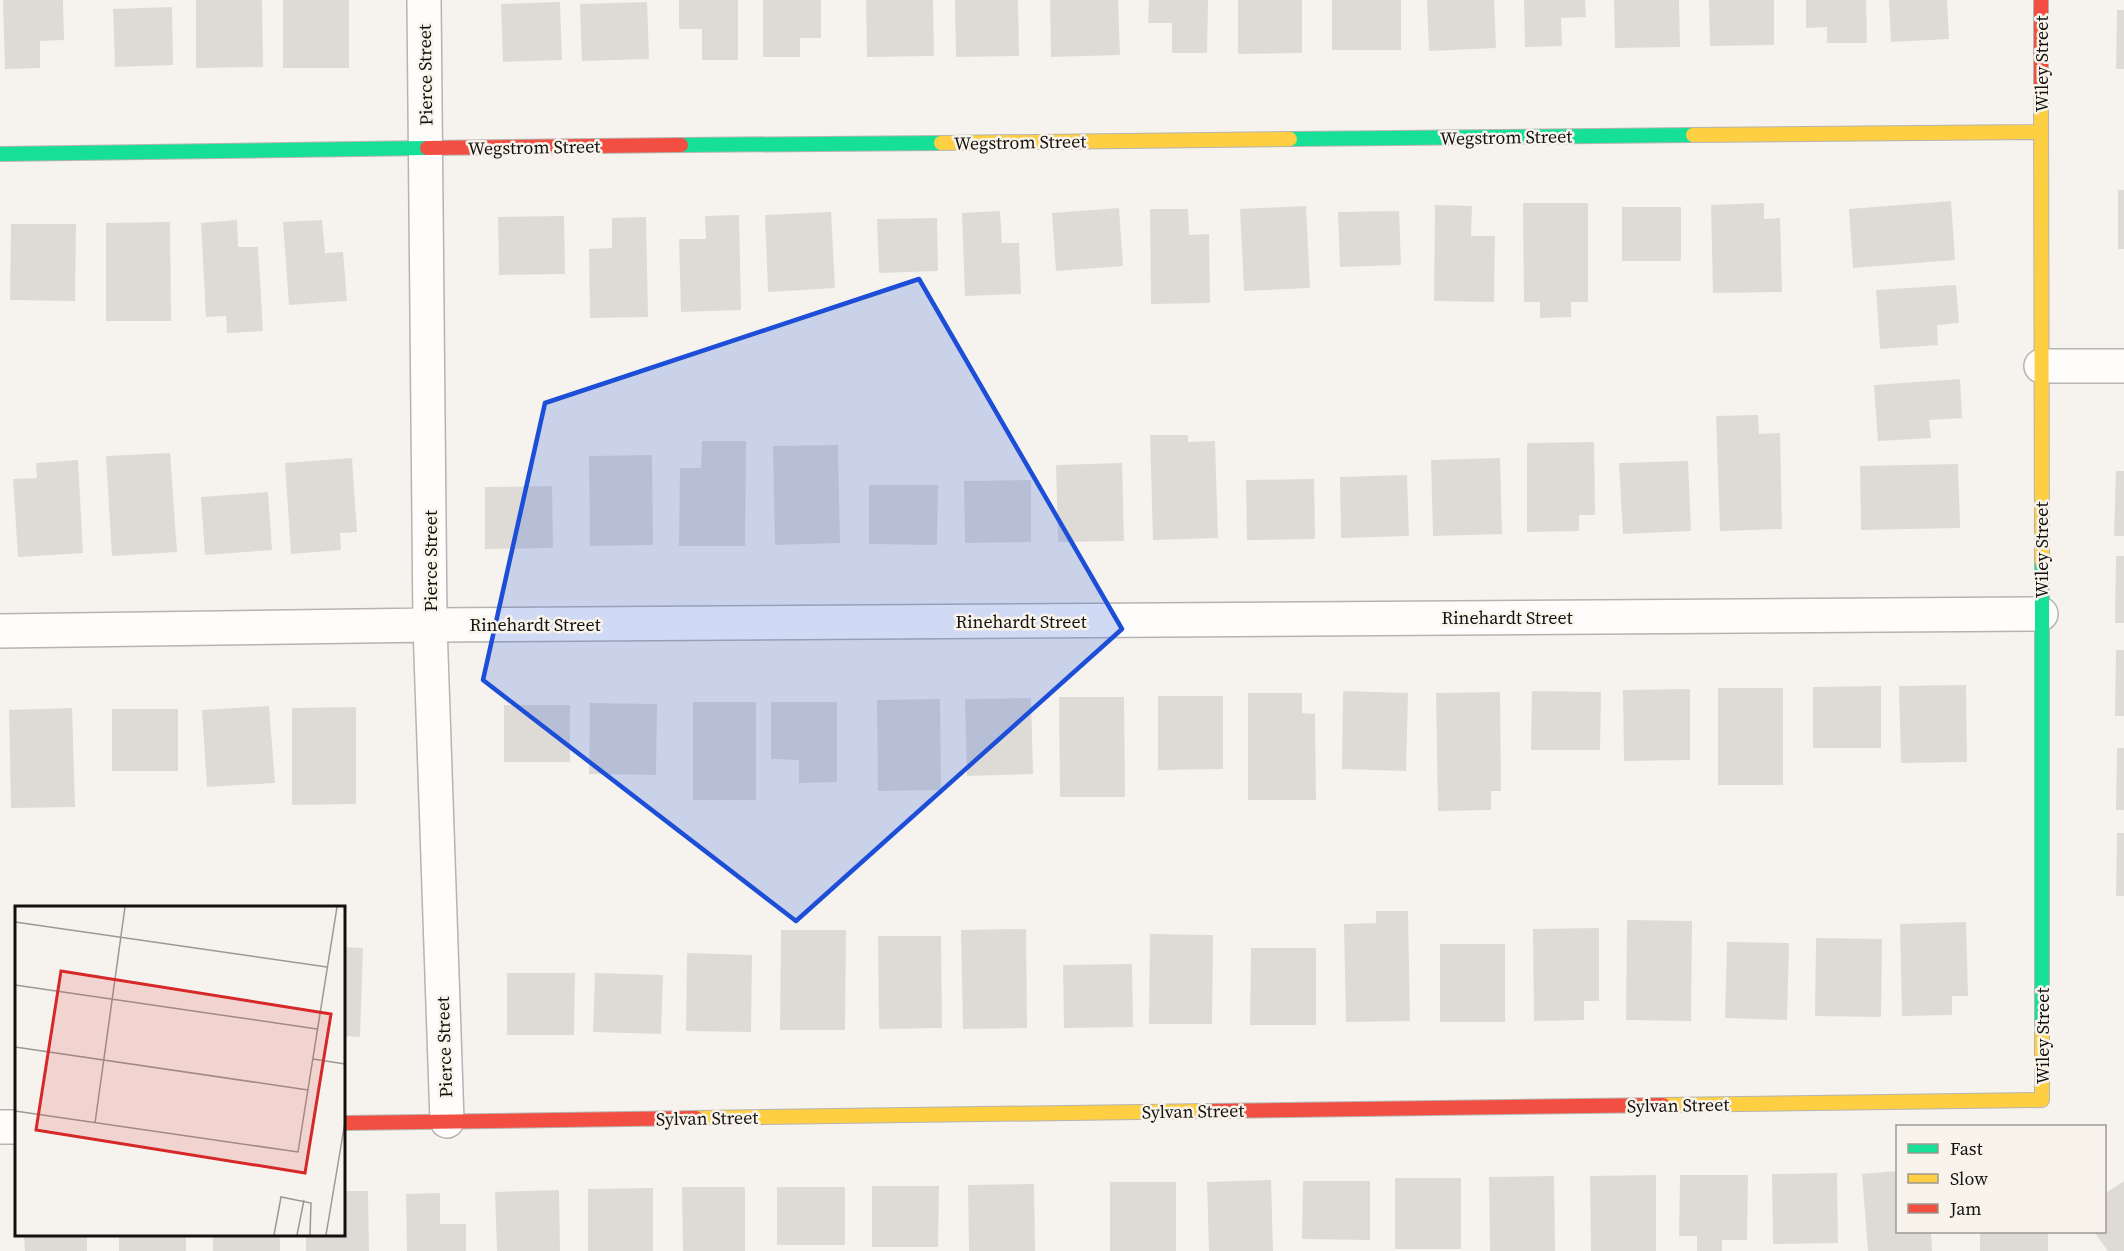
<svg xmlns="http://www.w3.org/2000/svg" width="2124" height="1251" font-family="'Source Serif 4',serif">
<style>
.building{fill:#dedbd7}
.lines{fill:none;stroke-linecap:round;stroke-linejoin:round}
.street-casing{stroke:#b6b4b0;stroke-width:36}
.fast-casing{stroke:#b6b4b0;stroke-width:16}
.slow-casing{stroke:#b6b4b0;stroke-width:16}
.jam-casing{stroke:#b6b4b0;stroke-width:16}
.street{stroke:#fefdfc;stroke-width:33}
.fast{stroke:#16e098;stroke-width:14}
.slow{stroke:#ffcf43;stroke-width:14}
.jam{stroke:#f24e42;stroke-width:14}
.marked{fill:#1d4ed8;fill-opacity:0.2;stroke:#1d4ed8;stroke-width:4.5;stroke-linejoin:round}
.labels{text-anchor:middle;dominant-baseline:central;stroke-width:5;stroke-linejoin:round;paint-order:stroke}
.street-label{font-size:18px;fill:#13110e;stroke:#f9f4eb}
.inset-road{fill:none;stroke:#9b9994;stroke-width:1.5}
.view{fill:#d62828;fill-opacity:0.15;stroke:#d62828;stroke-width:3}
.inset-edge{fill:none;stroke:#13110e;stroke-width:3}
</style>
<rect width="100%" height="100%" fill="#f6f3ee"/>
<!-- building -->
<path class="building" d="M3,0H63L64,40L40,41V68L5,69Z
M196,0H262L263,67L196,68Z
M283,0H349V68H283Z
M679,0H738V60H702V29H679Z
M763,0H821V38H800V57H763Z
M866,0H933L934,56L867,57Z
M955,0H1018L1019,56L956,57Z
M1050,0H1118L1120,55L1051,57Z
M1149,0H1208L1207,53H1172V23H1148Z
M1238,0H1302V53L1238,54Z
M1332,0H1401V50H1332Z
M1427,0H1494L1496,48L1429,51Z
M1524,0H1585L1586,17L1561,18L1562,46L1525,47Z
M1614,0H1679L1680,47L1615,48Z
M1709,0H1774V45L1710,46Z
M1806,0H1866L1867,43H1827V27L1806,28Z
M1889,0H1947L1949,39L1891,42Z
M560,2L562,60L503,62L501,4Z
M647,2L649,59L582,61L580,4Z
M172,7L173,65L115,67L113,9Z
M2117,10H2124V69H2116Z
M2118,190H2124V249H2118Z
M1951,201L1955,260L1853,268L1849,209Z
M1523,203H1588V302H1571V317L1540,318V302H1524Z
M1764,203V219L1780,218L1782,292L1713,293L1711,205Z
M1435,205L1472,206L1471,236H1495L1494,302L1434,301Z
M1306,206L1310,288L1244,291L1240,209Z
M1622,207H1681V261H1622Z
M1119,208L1123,266L1056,271L1052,213Z
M1150,209H1188L1189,235L1209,234L1210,303L1151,304Z
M1000,211L1002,243H1019L1021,294L965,296L962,213Z
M1399,211L1401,265L1340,267L1338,212Z
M831,212L835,288L768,292L765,215Z
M739,215L741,310L681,312L679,239H706L705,216Z
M564,216L565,274L499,275L498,217Z
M646,217L648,317L590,318L589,249L612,248V218Z
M937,218L938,271L879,273L877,219Z
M237,220L238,247H258L263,331L227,333L226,316L206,317L201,223Z
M322,220L325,253L343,252L347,301L289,305L283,222Z
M170,222L171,321H106V223Z
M11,224H76L75,301L10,300Z
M1956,285L1959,323L1937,325L1938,345L1880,349L1876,290Z
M1960,379L1962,418L1929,420L1931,438L1878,441L1874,385Z
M1758,415L1759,434L1780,433L1782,529L1720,531L1716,416Z
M1150,435H1188V442L1215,441L1218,538L1153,540Z
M702,441H746L745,546H679L680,468H701Z
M1594,442L1595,515H1579V531L1527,532V443Z
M838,445L840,543L775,545L773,446Z
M170,453L177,552L112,556L106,456Z
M652,455L653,545L590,546L589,456Z
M352,458L357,532L340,533L341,550L291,554L285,463Z
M1500,458L1502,534L1433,536L1431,460Z
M78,460L83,553L18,557L13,479L37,478L36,463Z
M1688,461L1691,531L1623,534L1619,463Z
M1122,463L1124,541L1058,542L1056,465Z
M1958,464L1960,528L1861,530L1860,466Z
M2116,471H2124V536H2114Z
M1407,475L1409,536L1341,538L1340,477Z
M1314,479L1315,539L1247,540L1246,480Z
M1031,480V542L965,543L964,481Z
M869,485H938L937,545L869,544Z
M552,486L553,548L485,549V487Z
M268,492L272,550L205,555L201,497Z
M2116,556H2124V623H2115Z
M2116,650H2124V716H2115Z
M1966,685L1967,762L1901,763L1899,686Z
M1881,686V748H1813V687Z
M1718,688H1783V785H1718Z
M1690,689V760L1624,761L1623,690Z
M1343,691L1408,693L1406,771L1342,769Z
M1532,691L1601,692L1600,750H1531Z
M1500,692L1501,791H1491V810L1438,811L1436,693Z
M1248,693H1302V713L1315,714L1316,800H1248Z
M1158,696H1223V769L1158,770Z
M1059,697H1124L1125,797H1060Z
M1031,698L1033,774L967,776L965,699Z
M940,699L941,790L878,791L877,700Z
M693,702H756V800H693Z
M771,702H837V782L799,783V760L771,759Z
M590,703L657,704L656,775L589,774Z
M504,705H570V762H504Z
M269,706L275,783L207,787L202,710Z
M356,707V804L292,805V708Z
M72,708L75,807L11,808L9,710Z
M112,709H178V771H112Z
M2117,748H2124V810H2116Z
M2117,833H2124V896H2116Z
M1376,911H1408L1410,1021L1346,1022L1344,924L1376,923Z
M1627,920L1692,921L1691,1021L1626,1020Z
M1966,922L1968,996H1952V1015L1902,1016L1900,924Z
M1599,928V1001H1584V1020L1534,1021L1533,929Z
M1026,929L1027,1028L963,1029L961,930Z
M781,930H846L845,1030H780Z
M1150,934L1213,935L1212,1024H1149Z
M878,936H941L942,1028L879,1029Z
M1816,938L1882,939L1881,1017L1815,1016Z
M1727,942L1789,943L1787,1020L1725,1018Z
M1440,944H1505V1022H1440Z
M344,947L363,948L360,1037L344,1036Z
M1251,948H1316V1025H1250Z
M687,953L752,955L751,1032L686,1031Z
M1132,964L1133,1027L1064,1028L1063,965Z
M507,973H575L574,1035H507Z
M595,973L663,975L661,1034L593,1032Z
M1898,1171V1232H1931L1932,1251H1868L1862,1174Z
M1837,1173L1838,1243L1773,1244L1772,1174Z
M1656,1175V1251H1591L1590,1176Z
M1680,1175H1748L1747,1240H1722V1251H1697V1236H1679Z
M1554,1176L1555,1251H1490L1489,1177Z
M1395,1178H1461V1249H1395Z
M1271,1180L1273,1251H1209L1207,1182Z
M1303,1181H1370V1240L1302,1239Z
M2124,1181V1251H2108L2094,1232H2104V1194Z
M1110,1182H1176V1251H1110Z
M1034,1184L1035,1251H969L968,1185Z
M872,1186H939L938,1247H872Z
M682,1187H745V1251H683Z
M777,1187H845V1245H777Z
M653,1188V1251H588V1189Z
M559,1190L560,1251H497L495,1192Z
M344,1191H368L369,1251H306V1234H344Z
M440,1193V1224H466V1251H407L406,1194Z
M1980,1232H2048V1251H1980Z
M24,1234H87V1251H25Z
M119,1234H186V1251H119Z
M213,1234H280V1251H213Z"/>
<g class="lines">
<!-- street casing -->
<g class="street-casing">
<path id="street" d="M424,0L430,625L447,1121
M2041,366H2124
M0,631L430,625L2041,614
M0,1127H16"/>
</g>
<!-- fast casing -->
<g class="fast-casing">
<path id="fast" d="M1290,139L1693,135
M681,145L941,143
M0,154L427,148
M2042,561V1032"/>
</g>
<!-- slow casing -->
<g class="slow-casing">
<path id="slow" d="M2041,89L2042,561
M1693,135L2041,132
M941,143L1290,139
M1663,1105L2042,1100V1032
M696,1118L1210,1111"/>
</g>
<!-- jam casing -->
<g class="jam-casing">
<path id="jam" d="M2041,0V89
M427,148L681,145
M1210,1111L1663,1105
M344,1123L696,1118"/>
</g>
<!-- street -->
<use href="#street" class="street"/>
<!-- fast -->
<use href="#fast" class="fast"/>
<!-- slow -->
<use href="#slow" class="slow"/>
<!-- jam -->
<use href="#jam" class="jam"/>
</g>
<!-- marked area -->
<path class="marked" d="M919,279L1122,629L796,921L483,680L545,403Z"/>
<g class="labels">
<!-- street labels -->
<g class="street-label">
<text transform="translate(2041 64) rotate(-90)">Wiley Street</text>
<text transform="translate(425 75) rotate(-91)">Pierce Street</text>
<text transform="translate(1506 137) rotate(-1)">Wegstrom Street</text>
<text transform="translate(1020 142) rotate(-1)">Wegstrom Street</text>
<text transform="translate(534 147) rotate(-1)">Wegstrom Street</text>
<text transform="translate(2041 550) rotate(-90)">Wiley Street</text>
<text transform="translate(430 561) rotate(-90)">Pierce Street</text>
<text x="1507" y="617">Rinehardt Street</text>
<text x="1021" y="621">Rinehardt Street</text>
<text x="535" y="624">Rinehardt Street</text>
<text transform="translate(2042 1036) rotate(-90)">Wiley Street</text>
<text transform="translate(444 1047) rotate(-92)">Pierce Street</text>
<text transform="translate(1678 1105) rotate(-1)">Sylvan Street</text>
<text transform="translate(1193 1111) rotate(-1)">Sylvan Street</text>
<text transform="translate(707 1118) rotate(-1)">Sylvan Street</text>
</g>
</g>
<!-- overview -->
<g transform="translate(15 906)">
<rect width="330" height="330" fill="#f6f3ee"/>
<path class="inset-road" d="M0,16L312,61M0,79L302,123M0,141L293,184M298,153L330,158M0,205L283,246L322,1M80,217L110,1M259,329L266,291L296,297L295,329M282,329L289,294M311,329L330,216"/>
<path class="view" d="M46,65L316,108L290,267L21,224Z"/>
<rect width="330" height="330" class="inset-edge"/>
</g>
<!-- legend -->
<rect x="1896" y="1125" width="210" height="108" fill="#f9f4eb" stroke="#9d9993" stroke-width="1.5"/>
<rect x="1908" y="1144" width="30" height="9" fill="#16e098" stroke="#9d9993" stroke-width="1.5"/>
<text x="1950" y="1155" font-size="18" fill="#13110e">Fast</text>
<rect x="1908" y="1174" width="30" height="9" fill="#ffcf43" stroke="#9d9993" stroke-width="1.5"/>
<text x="1950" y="1185" font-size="18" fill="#13110e">Slow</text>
<rect x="1908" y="1204" width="30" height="9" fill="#f24e42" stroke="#9d9993" stroke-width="1.5"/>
<text x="1950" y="1215" font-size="18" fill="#13110e">Jam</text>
</svg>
